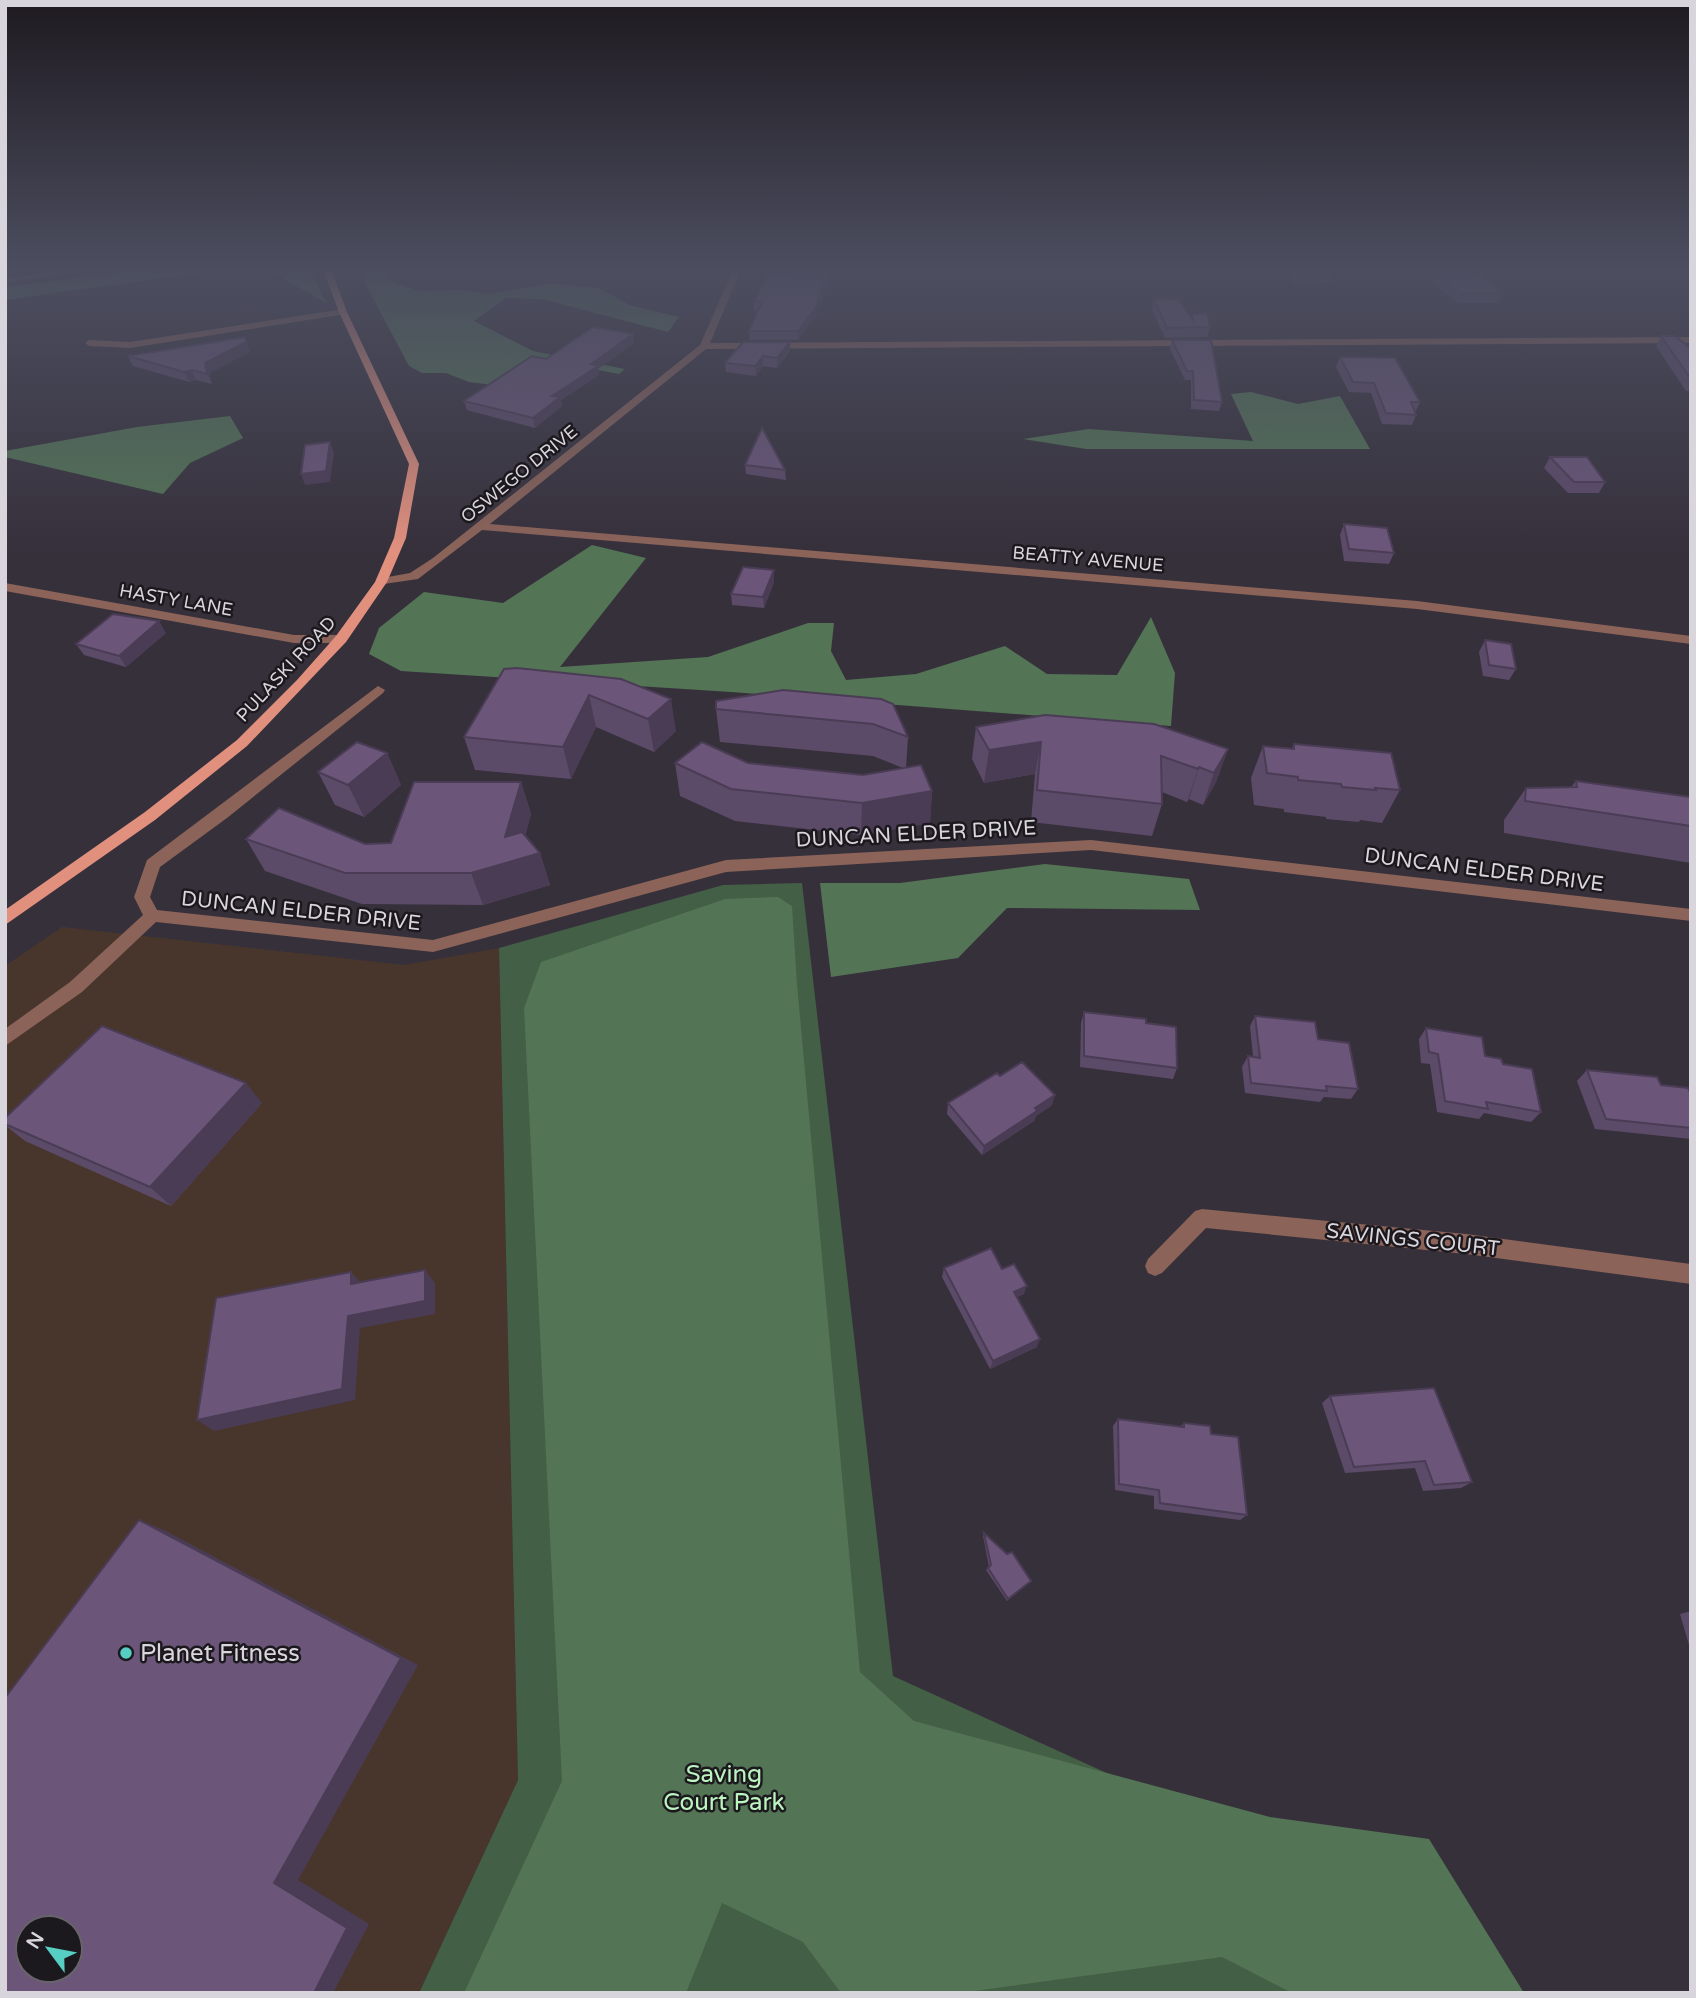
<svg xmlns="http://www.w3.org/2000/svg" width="1696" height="1998" font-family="'Varela Round',sans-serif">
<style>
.commercial{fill:#48362c;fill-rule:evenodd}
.green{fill:#435f45}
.forest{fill:#537455}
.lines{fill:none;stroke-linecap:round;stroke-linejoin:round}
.minor{fill:#8b6359;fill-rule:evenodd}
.major{fill:#e2907e;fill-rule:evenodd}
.wall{fill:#5c4a69}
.shaded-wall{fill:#4b3c55}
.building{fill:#6b567a;stroke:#4b3c55;stroke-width:2;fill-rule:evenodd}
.poi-dot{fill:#56cec3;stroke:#1c191e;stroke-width:2.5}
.labels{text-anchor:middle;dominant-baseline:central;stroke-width:5;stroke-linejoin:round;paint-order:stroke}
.far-street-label{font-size:18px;fill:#d9d5dc;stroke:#1c191e}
.street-label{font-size:21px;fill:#d9d5dc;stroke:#1c191e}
.near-poi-label{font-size:24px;fill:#d9d5dc;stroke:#1c191e;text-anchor:start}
.near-park-label{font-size:24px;fill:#bdf5c0;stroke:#1c191e}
</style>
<rect width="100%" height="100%" fill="#36303b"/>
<!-- commercial -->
<path class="commercial" d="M62,927L404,965L499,948L518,1780L419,1993H5V966ZM28,1928H70V1970H28Z"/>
<!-- green -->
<path class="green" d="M802,883L893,1676L1325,1872L1442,1993H419L518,1780L499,948L723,885Z"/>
<!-- forest -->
<path class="forest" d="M119,272H207L5,300V287Z
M272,272H311L326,303Z
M359,272H389V281L420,291L460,290L490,294L551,283L599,288L629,305L679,317L668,332L542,299L506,298L474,321L533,351L625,369L619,374L551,361L502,386L469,382L446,373H422L409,366Z
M1251,392L1298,404L1340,396L1370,449H1086L1023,439L1089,429L1253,441L1231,394Z
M230,416L243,438L190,463L163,494L5,457V451L137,427Z
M592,545L646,558L560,667L708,657L808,623H834L831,651L846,680L916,674L1005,646L1047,674L1117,675L1151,617L1175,673L1171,726L731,692L401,671L369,654L379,628L424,592L503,603Z
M1045,864L1189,879L1200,910L1007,908L958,958L831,977L820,883H900Z
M778,897L792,906L797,984L860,1672L914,1721L1270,1817L1429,1839L1524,1993H1292L1222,1957L960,1993H841L803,1942L722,1903L686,1993H464L562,1781L524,1008L541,962L725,899Z"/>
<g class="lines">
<!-- minor -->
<path class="minor" d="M51,272H70L5,283V279Z
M732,272H740L710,343L1691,337V343L706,349L490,524L1417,601L1691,636V644L1417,609L482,530L418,579L377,585V579L410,573L433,558L700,345Z
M343,309L346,314L130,348L89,346L85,343L89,340L130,342Z
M5,583L294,635H341L347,639L341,643H294L5,591Z
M378,686L385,690L383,693L227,818L160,867L150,897L157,910L433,940L726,860L1091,840L1691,909V921L1091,850L726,872L433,952L156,922L82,992L5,1046V1029L70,982L143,915L134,897L147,860Z
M1202,1209L1466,1234L1691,1264V1284L1466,1254L1206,1228L1162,1273L1155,1276L1148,1273L1145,1266L1148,1259L1195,1211Z"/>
<!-- major -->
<path class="major" d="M324,272H332L347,312L419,464L406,538L387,582L346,642L247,746L155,820L5,925V910L145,812L237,740L297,680L336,636L375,582L394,538L409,464L339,312Z"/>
</g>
<!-- wall -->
<path class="wall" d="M788,272H830V276L816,316L798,340H750L749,331L758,310H754V301L789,273Z
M1288,272H1331L1333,276L1331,282L1294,283Z
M1419,272H1477L1502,293L1499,303H1458Z
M1154,300L1192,319L1193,314L1210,327L1207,337L1165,338L1152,310Z
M633,334L634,343L598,369L599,375L561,400L562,406L535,428L467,410L464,401L546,359Z
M1661,336L1691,349V391H1686L1656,346Z
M245,337L250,352L209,373L212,384L196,380L189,382L133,366L128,356Z
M1172,340L1222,402L1219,411L1191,409V380H1185L1170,349Z
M790,342V351L777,368L763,366L756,376L726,372L725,363Z
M1340,357L1420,402L1415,413L1416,415L1412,425L1382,424L1371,393L1349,392L1336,367Z
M1550,457L1605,482L1599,493H1568L1544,468Z
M745,465L785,470L786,480L746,474Z
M1344,524L1394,553L1389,564L1344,561L1340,535Z
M774,570V582L764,608L732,605L731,594Z
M166,633L126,667L84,655L76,644Z
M1485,640L1516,669L1509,680L1483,676L1479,652Z
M621,679L676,731L654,752L596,727L571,779L475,770L464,737Z
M783,690L908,737L906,768L932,791L930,823L861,835L735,821L680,796L675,763H748L863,775L903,768L873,756L720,742L716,709Z
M976,727L1228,749L1216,782L1203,805L1189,799L1187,802L1162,792V804L1152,836L1031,822L1035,774L984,783L972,759Z
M1294,744L1400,790L1382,823L1360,820L1359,822L1326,819V817L1284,812V809L1254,805L1251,778L1263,746L1292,748Z
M387,753L401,785L364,817L335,805L318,772Z
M1576,781L1691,800V863L1504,833V820L1526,788L1571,787Z
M521,782L531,814L525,836L540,853L550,885L483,905L362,904L265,871L246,839L365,844L391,843Z
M1084,1012L1146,1023L1177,1068L1173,1079L1080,1067L1081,1023Z
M1255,1016L1318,1039L1358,1089L1351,1099L1324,1097L1320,1102L1245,1093L1242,1067L1248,1056L1253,1057L1250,1026Z
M1426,1028L1503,1064L1541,1112L1531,1122L1484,1113L1479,1119L1437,1112L1430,1064L1421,1063L1419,1039Z
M1587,1070L1661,1085L1691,1094V1139L1595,1129L1577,1081Z
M1000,1076L1052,1105L1036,1116L1034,1121L982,1155L947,1114L948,1103Z
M262,1103L171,1206L25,1141L5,1125V1118Z
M944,1268L1002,1269L1024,1294L1017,1297L1037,1347L990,1369L942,1277Z
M1330,1396L1472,1482L1461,1488L1423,1491L1415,1468L1345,1473L1322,1403Z
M1118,1419L1180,1427L1184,1423L1211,1434L1247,1515L1240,1520L1154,1509V1496L1115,1490L1113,1426Z
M984,1533L1031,1581L1007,1601L986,1570L989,1567L983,1536Z
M1691,1611V1652L1680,1614Z"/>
<!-- shaded-wall -->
<path class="shaded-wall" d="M828,272H830V276L816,316L798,340V331Z
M633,334L634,343L598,369L599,375L561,400L562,406L535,428L533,418L552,396L591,364Z
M246,342L250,352L209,373L212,384L207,374L205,363Z
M790,342V351L777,368V358Z
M763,356V366L756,376L755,366Z
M192,370L196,380L189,382L184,372Z
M330,442L334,453L330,482L305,485L301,474Z
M774,570V582L764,608L763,597Z
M159,621L166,633L126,667L119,656Z
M589,695L596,727L571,779L563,747Z
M671,699L676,731L654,752L648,719Z
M1041,742L1035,774L984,783L989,750Z
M1228,749L1216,782L1203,805L1214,773Z
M387,753L401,785L364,817L348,785Z
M1199,767L1189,799L1187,802L1198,769Z
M521,782L531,814L518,859L540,853L550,885L483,905L471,873L505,837Z
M932,791L930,823L861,835L862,803Z
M246,1083L262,1103L171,1206L150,1187Z
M1055,1095L1052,1105L1036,1116L1034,1121L982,1155L984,1146L1035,1108Z
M425,1270L435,1283V1314L360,1328L355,1400L214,1431L197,1420L348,1316Z
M351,1272L363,1285L351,1284Z
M1027,1286L1024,1294L1011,1300L1014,1292Z
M1040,1339L1037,1347L990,1369L993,1361Z
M139,1520L164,1530L418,1665L298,1880L369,1924L333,1993H314Z"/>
<!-- building -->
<path class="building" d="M769,272L790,273V272H828L816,307L798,331H749L762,302L754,301Z
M1294,272H1331L1333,276L1296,277Z
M1433,272H1477L1502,293L1462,294Z
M1178,299L1193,320V314L1207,313L1210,327L1167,328L1154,300Z
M593,327L633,334L591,364L598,366L552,396L560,397L533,418L464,401L532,356L546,359Z
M1661,336H1675L1691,349V379Z
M245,337L246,342L205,363L207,374L192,370L184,372L128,356Z
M1172,340H1211L1222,402L1194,400L1193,371H1187Z
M743,342H790L777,358L763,356L755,366L725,363Z
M1340,357L1395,358L1420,402H1411L1416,415L1386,413L1374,383L1353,382Z
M762,428L785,470L745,465Z
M330,442L326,471L301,474L305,445Z
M1550,457H1587L1605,482H1574Z
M1344,524L1387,528L1394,553L1349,549Z
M743,567L774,570L763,597L731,594Z
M113,614L159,621L119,656L76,644Z
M1485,640L1511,644L1516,669L1489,665Z
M517,668L621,679L671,699L648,719L589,695L563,747L464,737L504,669Z
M783,690L881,699L893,704L908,737L873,724L716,709V701Z
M1045,715L1154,724L1228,749L1214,773L1199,767L1198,769L1161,756L1162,804L1037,790L1041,742L989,750L976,727Z
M357,742L387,753L348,785L318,772Z
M702,742L748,763L863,775L921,765L932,791L862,803L731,789L675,763Z
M1294,744L1391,753L1400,790L1375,788L1376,790L1342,787L1341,784L1298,780V777L1267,773L1263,746L1294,749Z
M1576,781L1690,797L1691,800V826L1525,801L1526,788L1577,787Z
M414,782H521L505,837L522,832L540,853L471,873H345L246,839L279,808L365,844L391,843Z
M1084,1012L1146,1019V1023L1176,1027L1177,1068L1084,1056Z
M1255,1016L1315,1022L1318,1039L1349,1043L1358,1089L1326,1086L1327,1091L1251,1083L1248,1056L1260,1058Z
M102,1026L246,1083L150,1187L5,1124V1118Z
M1426,1028L1482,1037L1485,1056L1501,1059L1503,1064L1532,1069L1541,1112L1486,1102L1488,1109L1445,1101L1438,1054L1429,1052Z
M1022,1062L1055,1095L1035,1108L1037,1111L984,1146L948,1103L997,1073L1000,1076Z
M1587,1070L1657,1077L1661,1085L1688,1088L1691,1094V1128L1606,1119Z
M991,1248L1002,1269L1014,1264L1027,1286L1014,1292L1040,1339L993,1361L944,1268Z
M425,1270V1301L348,1316L342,1389L197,1420L216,1298L351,1272V1284Z
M1434,1388L1472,1482L1434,1485L1425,1461L1354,1467L1330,1396Z
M1118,1419L1184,1427V1423L1210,1426L1211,1434L1238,1437L1247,1515L1160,1503L1159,1490L1119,1484Z
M139,1520L401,1658L274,1883L347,1928L314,1993H5V1698ZM28,1928H70V1970H28Z
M984,1533L1007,1554L1012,1552L1031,1581L1008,1599L988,1568L991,1565Z"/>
<!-- sky -->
<linearGradient id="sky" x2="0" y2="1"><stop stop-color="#1e1a20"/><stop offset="0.49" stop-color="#4c4e60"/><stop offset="1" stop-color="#4c4e60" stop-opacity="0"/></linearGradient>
<rect width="1696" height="551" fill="url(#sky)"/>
<!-- markers -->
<circle class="poi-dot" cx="126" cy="1653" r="7"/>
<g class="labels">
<!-- far-street labels -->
<g class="far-street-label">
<text transform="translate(519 474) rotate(-39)">OSWEGO DRIVE</text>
<text transform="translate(1088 559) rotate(5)">BEATTY AVENUE</text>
<text transform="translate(176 600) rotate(10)">HASTY LANE</text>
<text transform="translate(286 669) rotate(-47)">PULASKI ROAD</text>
</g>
<!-- street labels -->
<g class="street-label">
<text transform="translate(916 834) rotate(-3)">DUNCAN ELDER DRIVE</text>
<text transform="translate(1484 870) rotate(7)">DUNCAN ELDER DRIVE</text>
<text transform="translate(301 911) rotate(6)">DUNCAN ELDER DRIVE</text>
<text transform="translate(1413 1240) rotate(6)">SAVINGS COURT</text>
</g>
<!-- near-poi labels -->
<g class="near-poi-label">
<text x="140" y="1653">Planet Fitness</text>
</g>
<!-- near-park labels -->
<g class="near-park-label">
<text x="724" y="1774">Saving<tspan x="724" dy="28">Court Park</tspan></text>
</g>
</g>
<!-- border -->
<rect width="1696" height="1998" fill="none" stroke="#d9d5dc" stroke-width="14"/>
<!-- north arrow -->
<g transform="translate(49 1949) rotate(302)"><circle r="33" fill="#1c191e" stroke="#68646a" stroke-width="2"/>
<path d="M0-5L12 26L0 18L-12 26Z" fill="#56cec3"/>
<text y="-10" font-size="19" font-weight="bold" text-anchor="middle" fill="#d9d5dc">N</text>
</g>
</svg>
